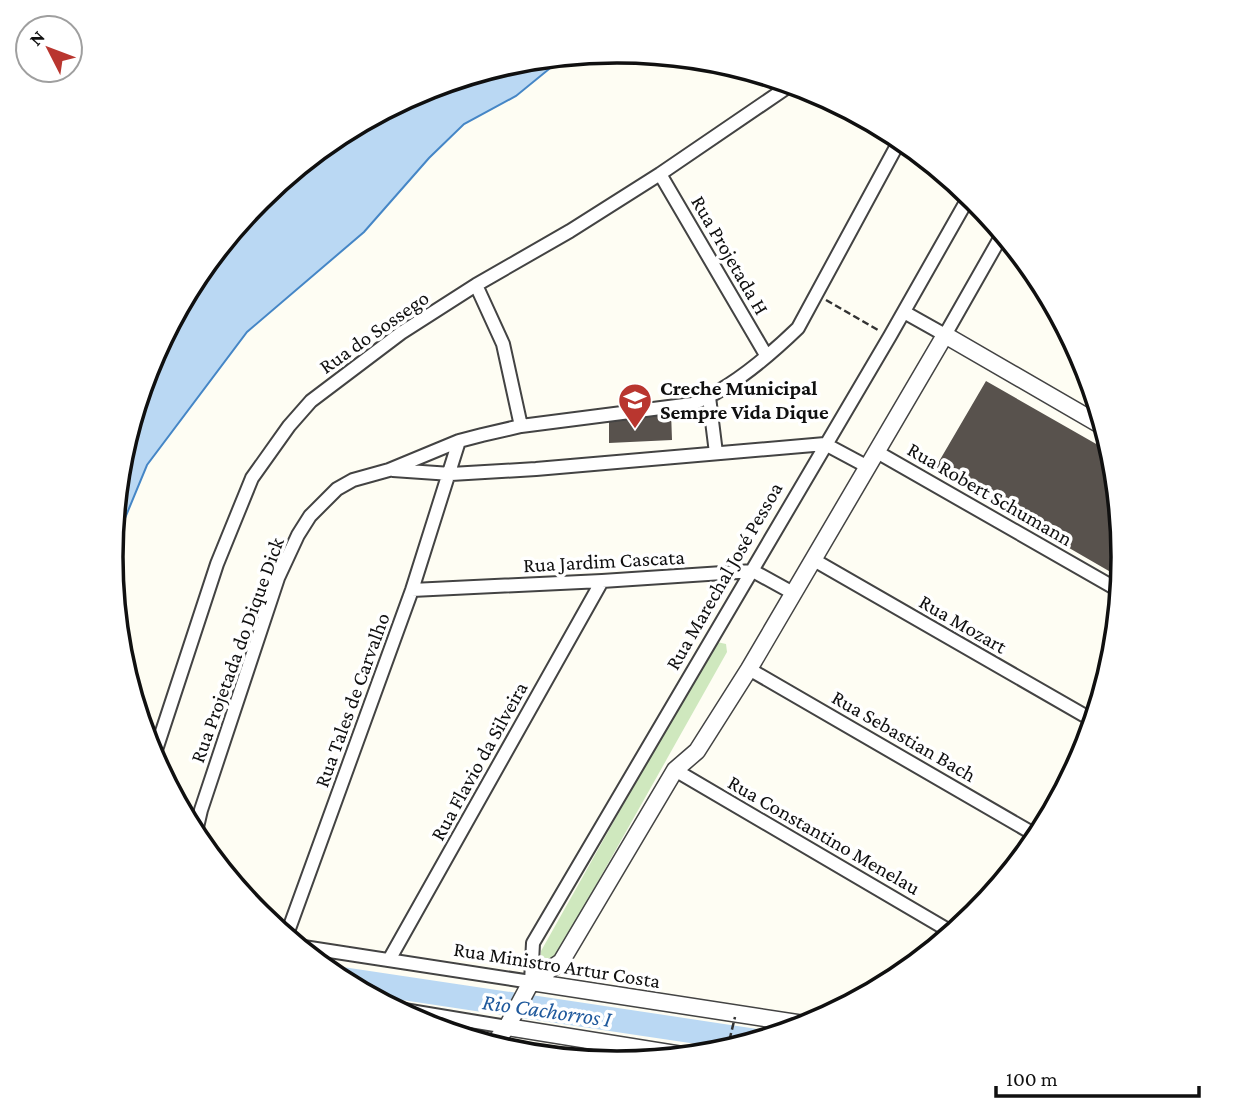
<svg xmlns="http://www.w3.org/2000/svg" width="1234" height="1114" font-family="'Crimson Pro',serif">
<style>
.green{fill:#cfe8be}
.water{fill:#bad8f3;stroke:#4586c6;stroke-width:2}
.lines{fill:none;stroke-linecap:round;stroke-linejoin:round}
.river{stroke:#bad8f3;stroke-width:24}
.building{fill:#58524d}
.minor-casing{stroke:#434343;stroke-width:16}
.tertiary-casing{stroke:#434343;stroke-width:19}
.path{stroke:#323232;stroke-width:2.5;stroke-dasharray:7 3.5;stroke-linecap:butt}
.minor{stroke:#fff;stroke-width:12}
.tertiary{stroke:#fff;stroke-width:16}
.path-bridge{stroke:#323232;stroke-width:2.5;stroke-dasharray:7 3.5;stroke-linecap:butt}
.labels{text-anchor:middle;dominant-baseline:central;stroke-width:7;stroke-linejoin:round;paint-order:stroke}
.street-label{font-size:21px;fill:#101010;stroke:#fff}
.poi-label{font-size:21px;font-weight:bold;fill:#101010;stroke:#fff;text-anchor:start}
.water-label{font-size:23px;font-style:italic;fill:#1f599c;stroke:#fff}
.rim{fill:none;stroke:#101010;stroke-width:3.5}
</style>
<rect width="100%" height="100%" fill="#fefdf3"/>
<!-- green -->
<path class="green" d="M717,642L726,644L727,652L555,958L551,962H547L541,956V951L713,645Z"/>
<!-- water -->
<path class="water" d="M565,56L516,96L464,124L429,158L364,232L247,332L147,465L111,552L121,458L149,363L196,275L259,199L336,136L424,89L519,60Z"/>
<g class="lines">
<!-- river -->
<path class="river" d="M336,978L757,1041"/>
</g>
<!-- building -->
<path class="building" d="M986,381L1112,453L1123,557L1121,578L934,470Z
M671,411L672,440L609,443V416Z"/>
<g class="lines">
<!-- minor casing -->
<g class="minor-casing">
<path id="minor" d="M660,174L766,355
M476,285L503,344L521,426
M904,312L945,335L1003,233
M709,397L716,453
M877,452L1120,591
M393,470L451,474L536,469L825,444L868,467
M814,560L1094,721
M412,590L602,581L753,571L793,593
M749,669L1039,837
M153,759L217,564L252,478L289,426L311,401L401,333L476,285L570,231L660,174L792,84
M675,770L953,933
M195,836L201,810L278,578L298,535L310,516L337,489L353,480L389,470L459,441L482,435L521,426L692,404C729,390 770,355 798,328L901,138
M286,937L412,590L459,441
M297,946L531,982L533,943L890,336L970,195
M389,960L602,581
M392,1008L507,1027"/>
</g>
<!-- tertiary casing -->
<g class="tertiary-casing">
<path id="tertiary" d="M531,982L810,1025
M507,1027L688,1056
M492,1046L507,1027L531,982L561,962L675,770L697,751L749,669L945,335L1104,427"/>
</g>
<!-- path -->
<path class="path" d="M826,300L878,330
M364,993L385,996
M699,1046L727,1050"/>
<!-- minor -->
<use href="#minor" class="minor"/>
<!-- tertiary -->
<use href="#tertiary" class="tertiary"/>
<!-- path-bridge -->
<path class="path-bridge" d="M727,1050L735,1017"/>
</g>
<!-- icons -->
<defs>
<g id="school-pin" transform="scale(1.75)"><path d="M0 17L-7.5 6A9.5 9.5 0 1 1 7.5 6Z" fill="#b9362f" stroke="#fff"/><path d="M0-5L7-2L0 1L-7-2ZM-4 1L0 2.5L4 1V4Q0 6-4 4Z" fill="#fff"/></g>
</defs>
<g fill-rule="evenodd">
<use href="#school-pin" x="635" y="400"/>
</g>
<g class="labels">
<!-- street labels -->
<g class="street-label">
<text transform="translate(730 255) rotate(60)">Rua Projetada H</text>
<text transform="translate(374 332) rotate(-35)">Rua do Sossego</text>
<text transform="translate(990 494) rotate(30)">Rua Robert Schumann</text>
<text transform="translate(604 561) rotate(-3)">Rua Jardim Cascata</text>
<text transform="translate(724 576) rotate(-60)">Rua Marechal José Pessoa</text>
<text transform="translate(963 624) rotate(30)">Rua Mozart</text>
<text transform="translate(237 650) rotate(-70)">Rua Projetada do Dique Dick</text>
<text transform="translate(352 700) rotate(-70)">Rua Tales de Carvalho</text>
<text transform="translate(904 736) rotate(30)">Rua Sebastian Bach</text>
<text transform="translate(479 761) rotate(-61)">Rua Flavio da Silveira</text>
<text transform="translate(824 835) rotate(30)">Rua Constantino Menelau</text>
<text transform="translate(557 965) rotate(9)">Rua Ministro Artur Costa</text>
</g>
<!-- poi labels -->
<g class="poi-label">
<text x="660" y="388">Creche Municipal<tspan x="660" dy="24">Sempre Vida Dique</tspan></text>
</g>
<!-- water labels -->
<g class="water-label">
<text transform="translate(547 1010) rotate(8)">Rio Cachorros I</text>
</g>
</g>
<!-- crop -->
<path d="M0 0H1234V1114H0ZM123 557a494 494 0 1 1 988 0a494 494 0 1 1-988 0Z" fill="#fff" fill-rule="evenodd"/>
<path class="rim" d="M123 557a494 494 0 1 1 988 0a494 494 0 1 1-988 0Z"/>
<!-- north arrow -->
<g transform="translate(49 49) rotate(312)"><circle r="33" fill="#ffffff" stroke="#9f9f9f" stroke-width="2"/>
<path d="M0-5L12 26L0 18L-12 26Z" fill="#b9362f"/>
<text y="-10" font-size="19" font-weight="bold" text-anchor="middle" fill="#101010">N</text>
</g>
<!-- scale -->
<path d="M996 1086v10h203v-10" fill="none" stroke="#101010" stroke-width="3.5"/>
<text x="1006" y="1086" font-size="21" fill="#101010" stroke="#ffffff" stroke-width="5" paint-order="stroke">100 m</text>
</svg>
